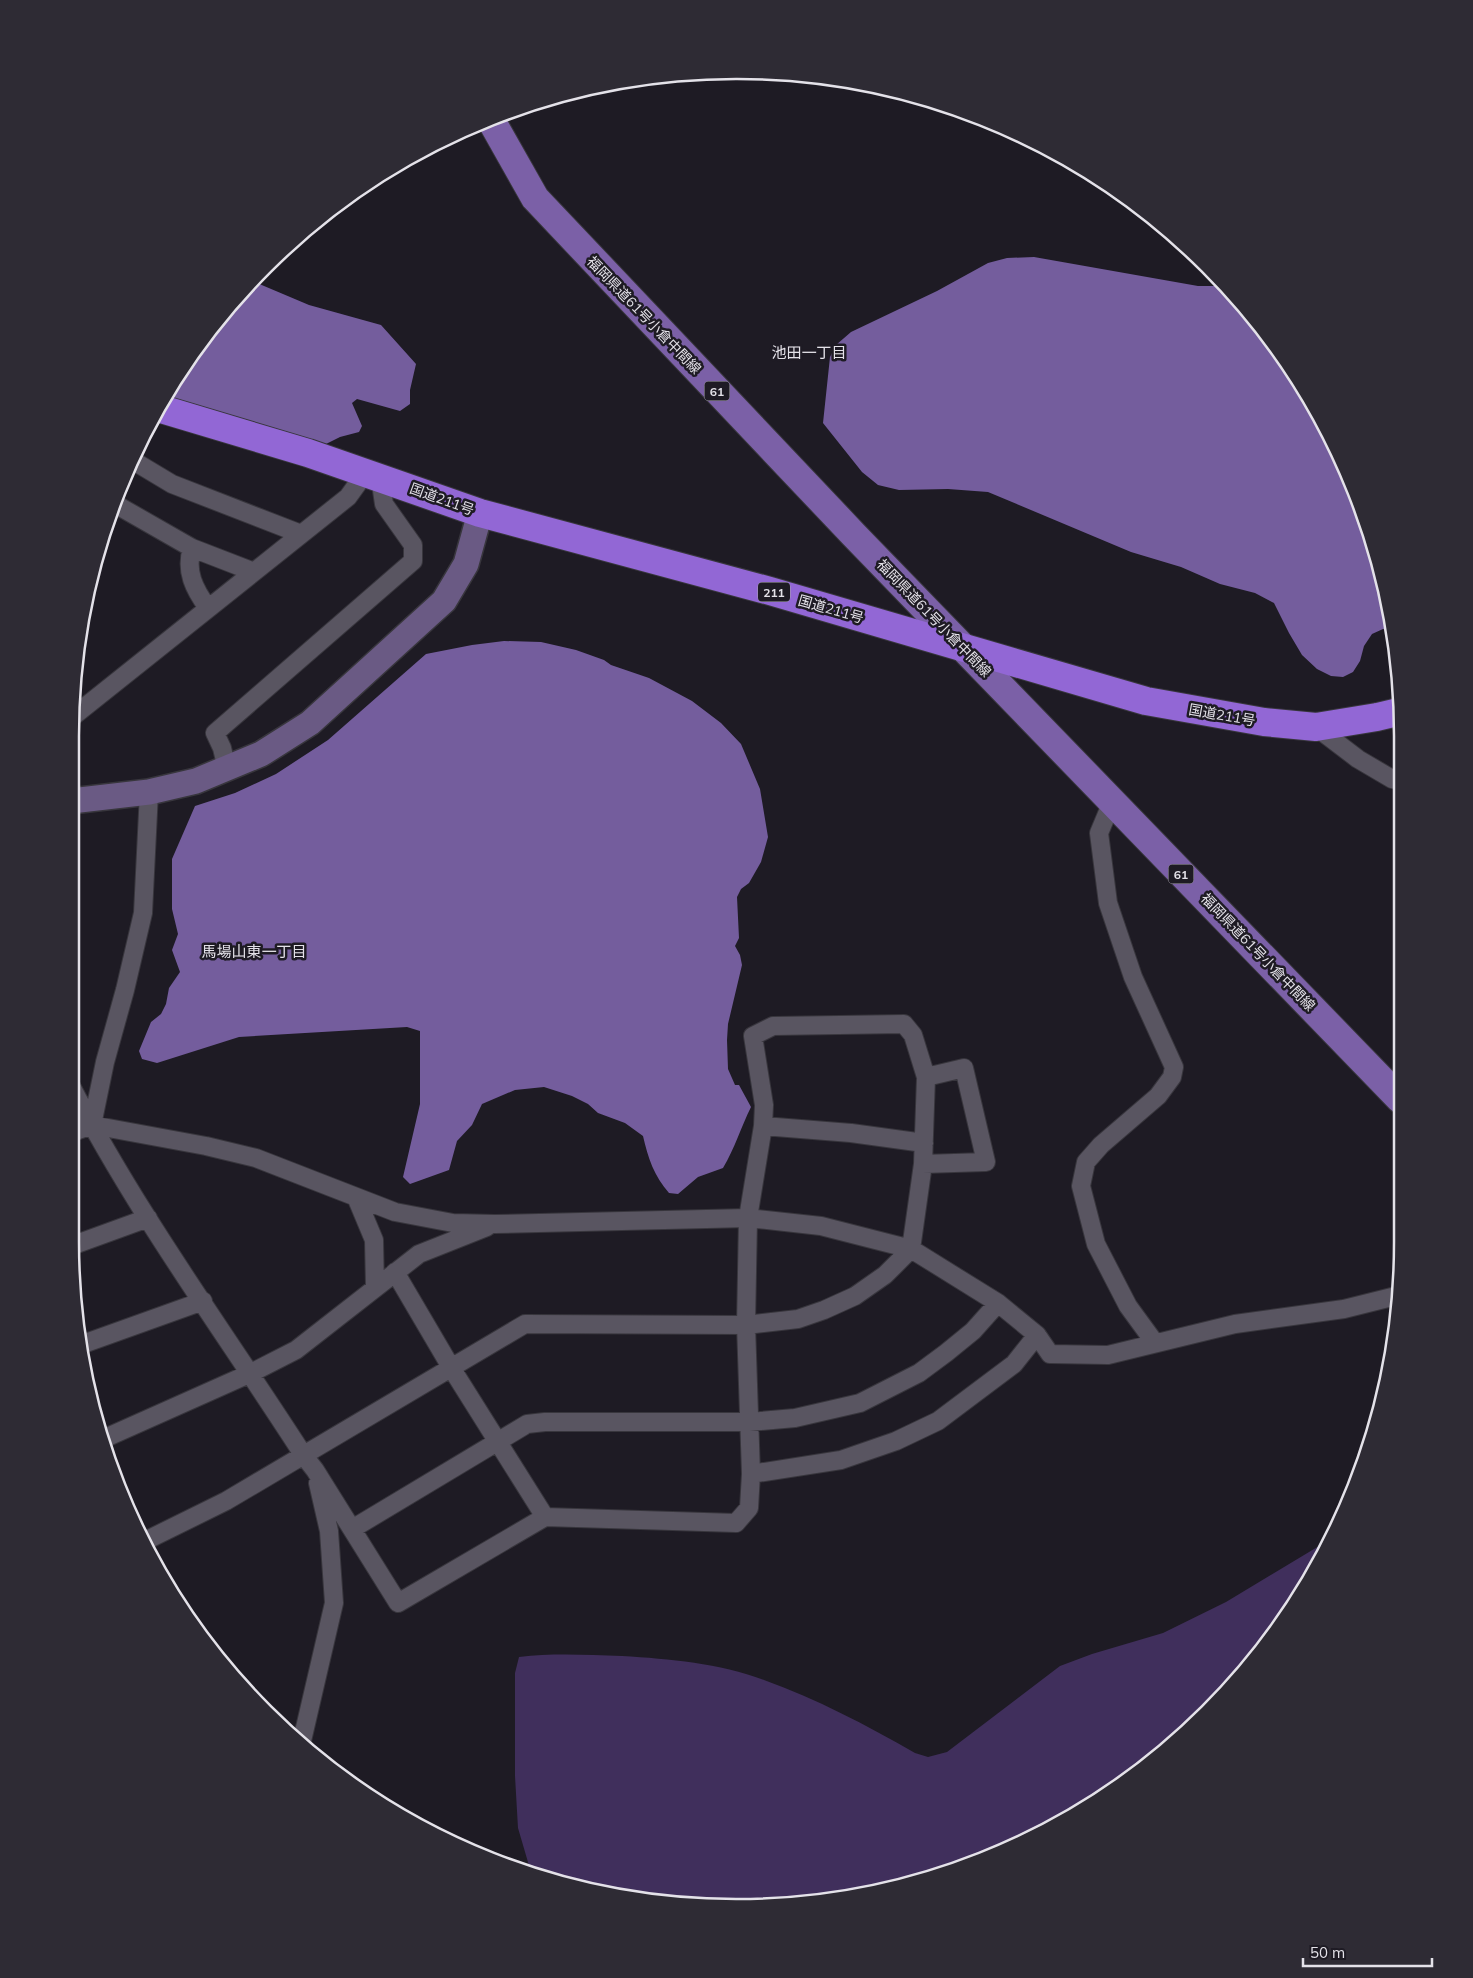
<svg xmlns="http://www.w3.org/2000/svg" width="1473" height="1978" font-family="Mulish,'Noto Sans JP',sans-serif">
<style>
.green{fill:#402f5c}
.water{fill:#745d9d}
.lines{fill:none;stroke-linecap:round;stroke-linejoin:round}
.street-casing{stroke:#38363d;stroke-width:20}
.secondary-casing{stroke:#38363d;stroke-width:28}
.primary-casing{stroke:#38363d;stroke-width:30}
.highway-casing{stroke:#38363d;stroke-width:30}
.street{stroke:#595561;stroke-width:18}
.secondary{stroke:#6a5a84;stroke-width:25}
.primary{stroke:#7b60a7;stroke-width:28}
.highway{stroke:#9267d5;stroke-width:28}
.labels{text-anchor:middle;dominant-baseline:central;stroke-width:5;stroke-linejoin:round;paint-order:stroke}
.shield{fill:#1e1b24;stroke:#a9a6ae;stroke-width:1}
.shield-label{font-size:12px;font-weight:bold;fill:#e4e2e9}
.street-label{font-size:14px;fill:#e4e2e9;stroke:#1e1b24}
.neighbourhood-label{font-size:15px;fill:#e4e2e9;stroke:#1e1b24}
.rim{fill:none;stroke:#e4e2e9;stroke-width:2.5}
</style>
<rect width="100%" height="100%" fill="#1e1b24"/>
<!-- green -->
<path class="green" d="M1329,1540L1314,1575L1237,1681L1142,1770L1069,1819L951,1873L780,1907L607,1895L530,1869L518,1828L515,1776V1673L519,1657C553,1653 587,1655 622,1656C670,1659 719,1663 764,1680C817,1699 866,1725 915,1753L928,1757L947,1752L1060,1666L1092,1654L1163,1633L1226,1602Z"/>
<!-- water -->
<path class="water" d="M1034,257L1198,286H1223L1265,331L1352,481L1392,631L1383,629L1372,634L1364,646L1360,661L1353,672L1343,677L1331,676L1317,669L1302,655L1289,633L1274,603L1255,593L1220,584L1181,567L1131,552L988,492L948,489L899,490L878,485L862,472L823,423L830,357L836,345L851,332L937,291L988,263L1007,258Z
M252,281L309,305L381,325L416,364L410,390V404L400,411L357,399L352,403L362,426L359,432L340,437L326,444L165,396L182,366Z
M504,641L541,642L576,650L604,660L611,665L649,678L692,701L721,723L741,744L760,789L768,837L761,862L749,883L741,889L737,897L739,938L735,946L740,955L742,965L728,1024L727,1040L728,1069L735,1085H739L751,1107C741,1127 735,1148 723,1168L698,1177L678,1194L669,1193C654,1176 648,1158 643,1136L625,1123L598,1113L588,1104L572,1096L544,1087L515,1090L482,1104L472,1125L457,1141L449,1170L410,1184L403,1177L420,1104V1031L407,1027L239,1037L157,1063L142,1059L139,1051L151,1022L161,1014L166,1004L169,988L180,972L172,950L178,934L172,909V859L195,806L235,793L276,774L328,740L426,654L472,645Z"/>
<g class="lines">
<!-- street casing -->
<g class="street-casing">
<path id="street" d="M132,460L172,484L301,534
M115,504L192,548L254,572
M192,548C185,571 194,589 208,608
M71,718L348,497L366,472
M1316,727L1358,759L1392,779L1398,780
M227,769L222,748L215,733L413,561V545L384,504L380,477
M1112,802L1099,833L1108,903L1133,977L1174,1067L1172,1077L1158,1096L1101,1145L1086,1162L1081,1186L1096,1244L1128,1306L1155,1343
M70,1084C137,1214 225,1333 304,1456L315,1470L398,1603L545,1517L736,1523L749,1508L751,1474L746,1325L748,1218L763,1126L764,1105L753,1036L773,1026L904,1024L913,1035L926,1077L923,1164L911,1249L885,1275L855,1296L824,1310L798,1319L746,1325L525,1324L226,1501L145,1541
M92,1125L105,1062L125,990L143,913L149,792
M763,1126L851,1133L924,1143
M70,1133L92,1125L206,1146L256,1158L395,1212L453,1223L495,1224L748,1218L821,1226L911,1249L998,1303L1037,1335L1050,1354L1108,1355L1235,1324L1344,1309L1400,1295
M923,1164L986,1162L964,1068L926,1077
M356,1197L374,1240L375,1288
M71,1246L148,1218
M395,1272L452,1369L545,1517
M83,1344L203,1301
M103,1439L251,1373L296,1350L419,1254L487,1227
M751,1474L841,1460L896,1441L938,1421L1014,1364L1037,1335
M352,1529L527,1424L545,1422H749L795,1418L860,1403L919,1373L946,1353L973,1331L998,1303
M301,1745L334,1603L329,1531L318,1483"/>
</g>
<!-- secondary casing -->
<g class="secondary-casing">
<path id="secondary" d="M71,801L149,792L196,781L261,754L310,723L444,601L466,564L480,513"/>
</g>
<!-- primary casing -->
<g class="primary-casing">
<path id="primary" d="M491,120L535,198L854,535L1400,1099"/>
</g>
<!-- highway casing -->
<g class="highway-casing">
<path id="highway" d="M158,408L308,453L480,513L770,591L1146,701L1264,722L1316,727L1377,717L1398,712"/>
</g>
<!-- street -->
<use href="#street" class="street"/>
<!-- secondary -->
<use href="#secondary" class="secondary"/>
<!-- primary -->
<use href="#primary" class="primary"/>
<!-- highway -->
<use href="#highway" class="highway"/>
</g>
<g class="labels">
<!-- shield labels -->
<g class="shield">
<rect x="704.5" y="381.5" width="25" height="19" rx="4"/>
<rect x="758" y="582.5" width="32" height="19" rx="4"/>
<rect x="1168.5" y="864.5" width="25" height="19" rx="4"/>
</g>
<g class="shield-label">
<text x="717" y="391">61</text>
<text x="774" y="592">211</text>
<text x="1181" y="874">61</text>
</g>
<!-- street labels -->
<g class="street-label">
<text transform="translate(644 315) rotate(46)">福岡県道61号小倉中間線</text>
<text transform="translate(442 499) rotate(20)">国道211号</text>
<text transform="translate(831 609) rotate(16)">国道211号</text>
<text transform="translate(934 618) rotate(46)">福岡県道61号小倉中間線</text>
<text transform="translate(1222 715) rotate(10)">国道211号</text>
<text transform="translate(1258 952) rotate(46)">福岡県道61号小倉中間線</text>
</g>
<!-- neighbourhood labels -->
<g class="neighbourhood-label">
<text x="809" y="352">池田一丁目</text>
<text x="254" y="951">馬場山東一丁目</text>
</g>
</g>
<!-- crop -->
<path d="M0 0H1473V1978H0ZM736 79H737A657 657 0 0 1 1394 736V1242A657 657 0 0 1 737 1899H736A657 657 0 0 1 79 1242V736A657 657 0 0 1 736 79Z" fill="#2e2b34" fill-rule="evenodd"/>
<path class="rim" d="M736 79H737A657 657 0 0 1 1394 736V1242A657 657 0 0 1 737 1899H736A657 657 0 0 1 79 1242V736A657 657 0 0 1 736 79Z"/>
<!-- scale -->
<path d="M1303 1958v8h129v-8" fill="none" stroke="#e4e2e9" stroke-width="2.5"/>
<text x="1310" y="1958" font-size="15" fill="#e4e2e9" stroke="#1e1b24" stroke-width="4" paint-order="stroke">50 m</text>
</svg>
